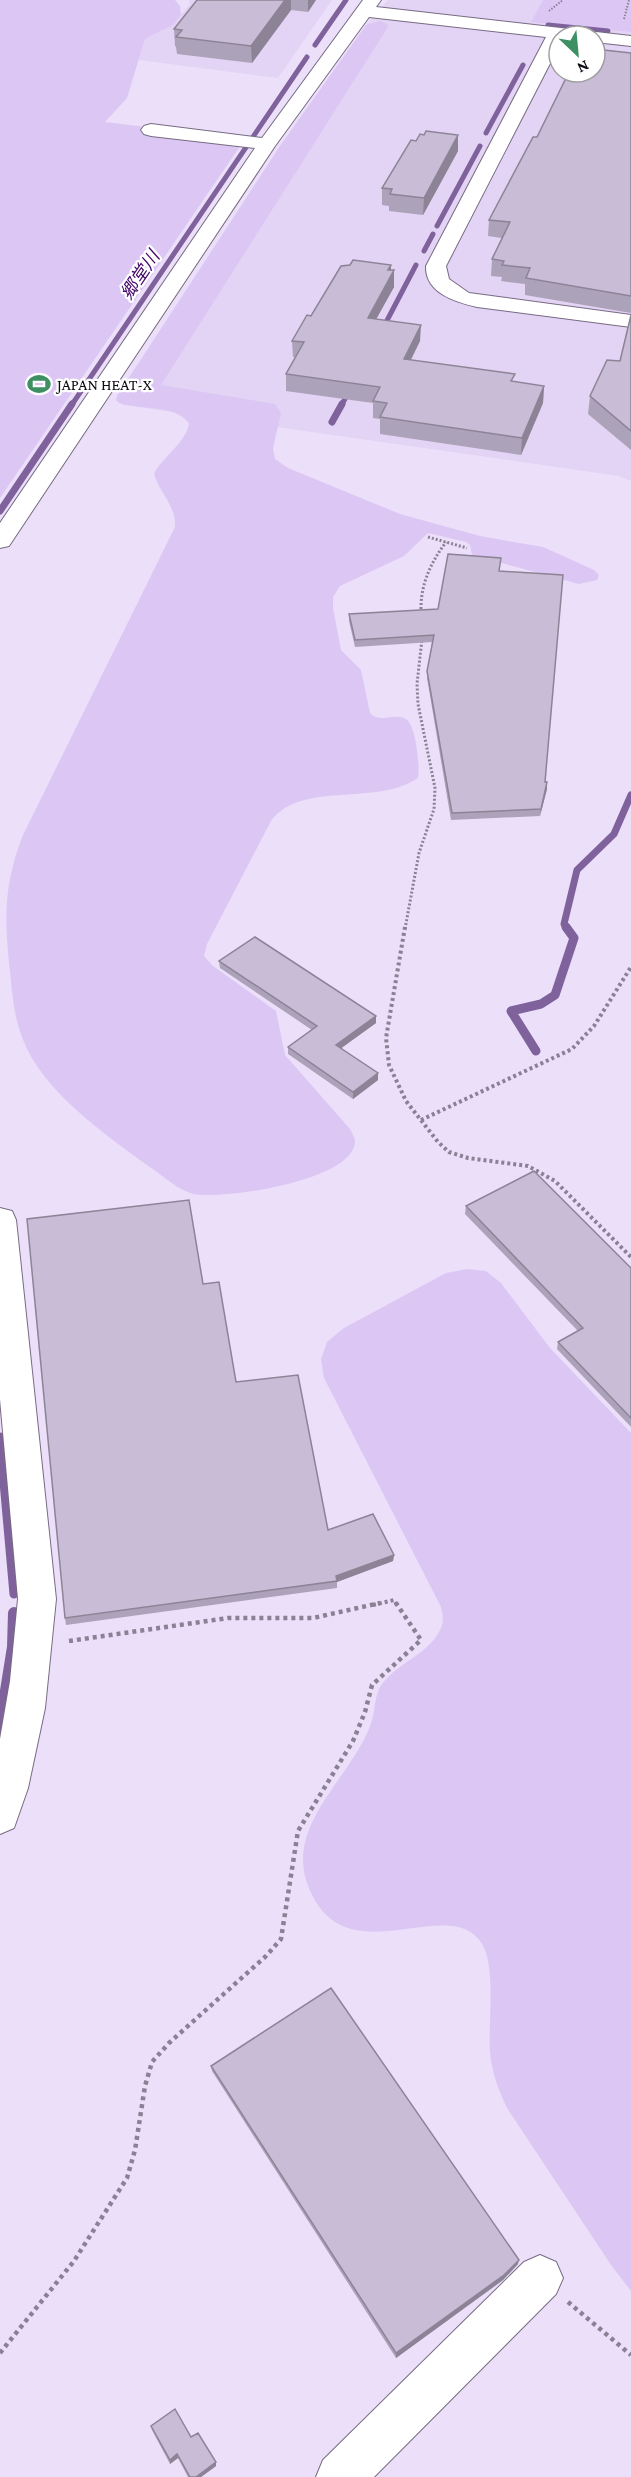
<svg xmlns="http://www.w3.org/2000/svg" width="631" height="2477" font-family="'Crimson Pro','Noto Sans JP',serif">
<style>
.built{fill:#e3d3f4;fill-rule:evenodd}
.green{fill:#dcc7f4}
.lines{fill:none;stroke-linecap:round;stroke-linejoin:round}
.stream-far3{stroke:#7f629c;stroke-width:5}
.stream-far2{stroke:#7f629c;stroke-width:7}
.stream-far1{stroke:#7f629c;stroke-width:9}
.stream{stroke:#7f629c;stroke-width:12}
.minor-casing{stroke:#776b83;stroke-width:2}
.path-far3{stroke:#8a8194;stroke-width:2;stroke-dasharray:1.5 1.5;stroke-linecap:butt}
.path-far2{stroke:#8a8194;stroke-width:3;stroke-dasharray:2 2;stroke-linecap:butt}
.path-far1{stroke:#8a8194;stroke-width:4;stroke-dasharray:3 3;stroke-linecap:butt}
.path{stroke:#8a8194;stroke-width:4.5;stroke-dasharray:4 4;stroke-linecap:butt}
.minor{fill:#fff;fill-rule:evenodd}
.wall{fill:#aca2b9}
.shaded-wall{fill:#8c8496}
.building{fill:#c8bcd7;stroke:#8c8496;stroke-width:1.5}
.labels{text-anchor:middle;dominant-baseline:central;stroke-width:4.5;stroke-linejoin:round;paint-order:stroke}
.far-poi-label{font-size:16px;fill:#0f0b14;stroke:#fff;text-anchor:start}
.far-water-label{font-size:18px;font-style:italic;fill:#45076a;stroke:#fff}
</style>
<rect width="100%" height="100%" fill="#ecdffa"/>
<!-- built -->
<path class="built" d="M189,0H332L278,78L139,60L145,39L173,25L189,5Z
M388,0H631V481L619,476L124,405L116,400L280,146L368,23ZM559,36H595V72H559Z"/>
<!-- green -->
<path class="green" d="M0,0H175L180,6L181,15L173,25L145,39L127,98L105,122L245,139L0,498Z
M543,0H631V32L531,22Z
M381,21L387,24L388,27L161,385L275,404L281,413L273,448L275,459L288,468L400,514L480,536L543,547L594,570L599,575L597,580L579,584L472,555L470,545L466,542L428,533L404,556L340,586L333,597V608L341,650L361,670L370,713C380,724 395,712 406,719C416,725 420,766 418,778C375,807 302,780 271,821L207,944L204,956L213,966L276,1011L285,1055L350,1129C352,1133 355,1138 355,1142C353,1181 223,1200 193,1194C187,1192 181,1189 176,1186C127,1149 48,1101 24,1042C13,1017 12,989 9,962C4,913 5,881 23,835L175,527C176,505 160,494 154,474C162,457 187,442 189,423C174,404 141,410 119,403L116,400L117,396L280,146L366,25Z
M467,1269L486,1271L501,1283L550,1348L631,1433V2291L611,2265L507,2108C498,2089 492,2073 490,2052C488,2026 496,1965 482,1944C449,1890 342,1982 307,1883C289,1831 337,1788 361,1745C367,1735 372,1723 374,1711C375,1704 376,1696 379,1689C393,1663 433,1654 442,1625C444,1620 442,1613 441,1607L324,1378L321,1359L327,1342L344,1328L446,1273Z"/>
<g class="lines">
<!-- stream-far3 -->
<path class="stream-far3" d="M548,25L608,31
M315,45L346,0
M486,133L523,65
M437,226L480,146
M424,251L433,234
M382,330L416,265
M71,406L307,57
M341,406L350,390"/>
<!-- stream-far2 -->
<path class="stream-far2" d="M332,422L342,404
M0,511L72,404
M567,929L564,924L577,870L614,834L631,795"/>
<!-- stream-far1 -->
<path class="stream-far1" d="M536,1051L511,1011L541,1004L555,995L574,938L566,927
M0,1437L14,1594"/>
<!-- stream -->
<path class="stream" d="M0,1728L13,1647L14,1613"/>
<!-- minor casing -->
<g class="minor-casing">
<path id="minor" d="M363,0H381L376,7L631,36V46L595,42V36H559V46L446,266L449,279L469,293L631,315V327L477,307C455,302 425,293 426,266L546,37L369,17L275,146L9,546L0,548V523L255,148L151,136L144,134L141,130L144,126L151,124L262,138Z
M0,1208L12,1211L16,1220L56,1599L45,1708L28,1788L14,1828L0,1834V1739L10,1681L18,1599L0,1399Z
M540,2255L556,2262L563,2278L556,2294L374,2477H316L323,2460L524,2262Z"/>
</g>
<!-- path-far3 -->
<path class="path-far3" d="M549,11L563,0
M624,19L629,0"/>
<!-- path-far2 -->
<path class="path-far2" d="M428,537L467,548
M421,613C420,585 430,564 446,542
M405,929L419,853L434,809L435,788L418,704L417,684L422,639"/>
<!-- path-far1 -->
<path class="path-far1" d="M405,927L386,1038L389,1065L406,1101L438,1142L449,1152L468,1158L528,1166L555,1181L631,1257
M421,1120L572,1049L594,1026L631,967
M373,1605L394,1600L397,1605"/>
<!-- path -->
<path class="path" d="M69,1641L228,1618H313L380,1603
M568,2302L631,2355
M0,2353L74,2261L127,2178L135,2150L145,2086L152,2062L169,2043L265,1957L281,1939L298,1831L353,1741L365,1712L372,1685L421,1640L396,1603"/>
<!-- minor -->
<use href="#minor" class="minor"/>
</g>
<!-- wall -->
<path class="wall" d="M197,0H316L308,12L291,10L252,63L177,54L176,47L175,46L174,29Z
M631,53V313L525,295V284L501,281L502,277L491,276L492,259L502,238L488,236L489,220L537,137Z
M458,151L423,215L389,211V206L382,205V188Z
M391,270L394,287L376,319L420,341L411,360L514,382L544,386L543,403L521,455L380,434V419L373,418V403L286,391V374L295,357H293L292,341L311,316Z
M631,315V450L588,414L590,396L620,361Z
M500,571L545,782H547V789L540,816L451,820L427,678L432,642L355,647L349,621V614L438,609Z
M219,961L376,1016V1023L341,1048L378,1073V1080L353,1099L288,1054V1047L312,1030L220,968Z
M466,1206L631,1268V1427L557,1349L558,1342L578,1331L465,1214Z
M203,1284L236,1382L328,1530L394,1555L393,1561L337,1582V1588L66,1625L65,1618Z
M211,2066L518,2264L503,2280L396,2358L212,2071Z
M151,2426L191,2437L216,2466L201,2477H188L178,2458L170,2464L152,2430Z"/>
<!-- shaded-wall -->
<path class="shaded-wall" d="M285,0H291V10L252,63L251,46Z
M308,0H316L308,12Z
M458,135V151L423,215L424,198Z
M391,265V277L394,270V287L368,334V318L388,270Z
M421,325L420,341L403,375L404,359Z
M544,386L543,403L521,455L522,438Z
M547,782V789L540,816L541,809Z
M376,1016V1023L336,1052V1045Z
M378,1073V1080L353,1099V1092Z
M394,1555L393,1561L337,1582L336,1576Z
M519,2260L518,2264L503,2280L396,2358V2353Z
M177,2454L178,2458L170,2464V2460Z
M216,2462V2466L201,2477H196Z"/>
<!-- building -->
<path class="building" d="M197,0H285L251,46L176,37L182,30L174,29Z
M595,49L631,53V296L526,278L530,268L502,265L504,261L492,259L510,222L489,220L533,137H537L569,72H595Z
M426,131L458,135L424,198L390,194L392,189L382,188L411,140L416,141L420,134L424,135Z
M353,260L391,265L388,270H394L368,318L421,325L404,359L515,374L511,381L544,386L522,438L380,417L387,403L373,401L380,387L286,374L304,342L292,341L307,315L311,316L341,266L350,265Z
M631,315V431L590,396L607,360L620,361Z
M448,554L501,558L499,571L563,575L545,782H547L541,809L452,813L427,671L434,635L355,640L349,614L438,609Z
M255,937L376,1016L336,1045L378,1073L353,1092L288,1047L317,1026L219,961Z
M534,1171L631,1268V1418L558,1342L583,1328L466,1206Z
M189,1200L203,1284L219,1282L236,1382L298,1375L328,1530L373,1514L394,1555L336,1576L337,1581L65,1618L27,1219Z
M331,1988L519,2260L504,2275L396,2353L211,2066Z
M175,2409L191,2437L198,2433L216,2462L196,2477H190L177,2454L170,2460L151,2426Z"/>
<!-- icons -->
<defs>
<g id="stadium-bare" transform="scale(1.8)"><path d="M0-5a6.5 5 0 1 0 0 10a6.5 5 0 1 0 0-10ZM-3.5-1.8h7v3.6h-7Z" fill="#3d9062" stroke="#fff" stroke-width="2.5" paint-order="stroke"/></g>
</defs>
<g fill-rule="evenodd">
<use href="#stadium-bare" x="39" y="384"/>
</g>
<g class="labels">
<!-- far-poi labels -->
<g class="far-poi-label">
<text x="57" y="384">JAPAN HEAT-X</text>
</g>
<!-- far-water labels -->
<g class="far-water-label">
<text transform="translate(140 275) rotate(-56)">郷堂川</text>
</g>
</g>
<!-- north arrow -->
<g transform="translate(577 54) rotate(154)"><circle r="28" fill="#ffffff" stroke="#9f9da1" stroke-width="1.5"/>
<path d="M0-4.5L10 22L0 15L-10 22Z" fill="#3d9062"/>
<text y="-9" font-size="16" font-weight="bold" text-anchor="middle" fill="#0f0b14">N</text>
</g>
</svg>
